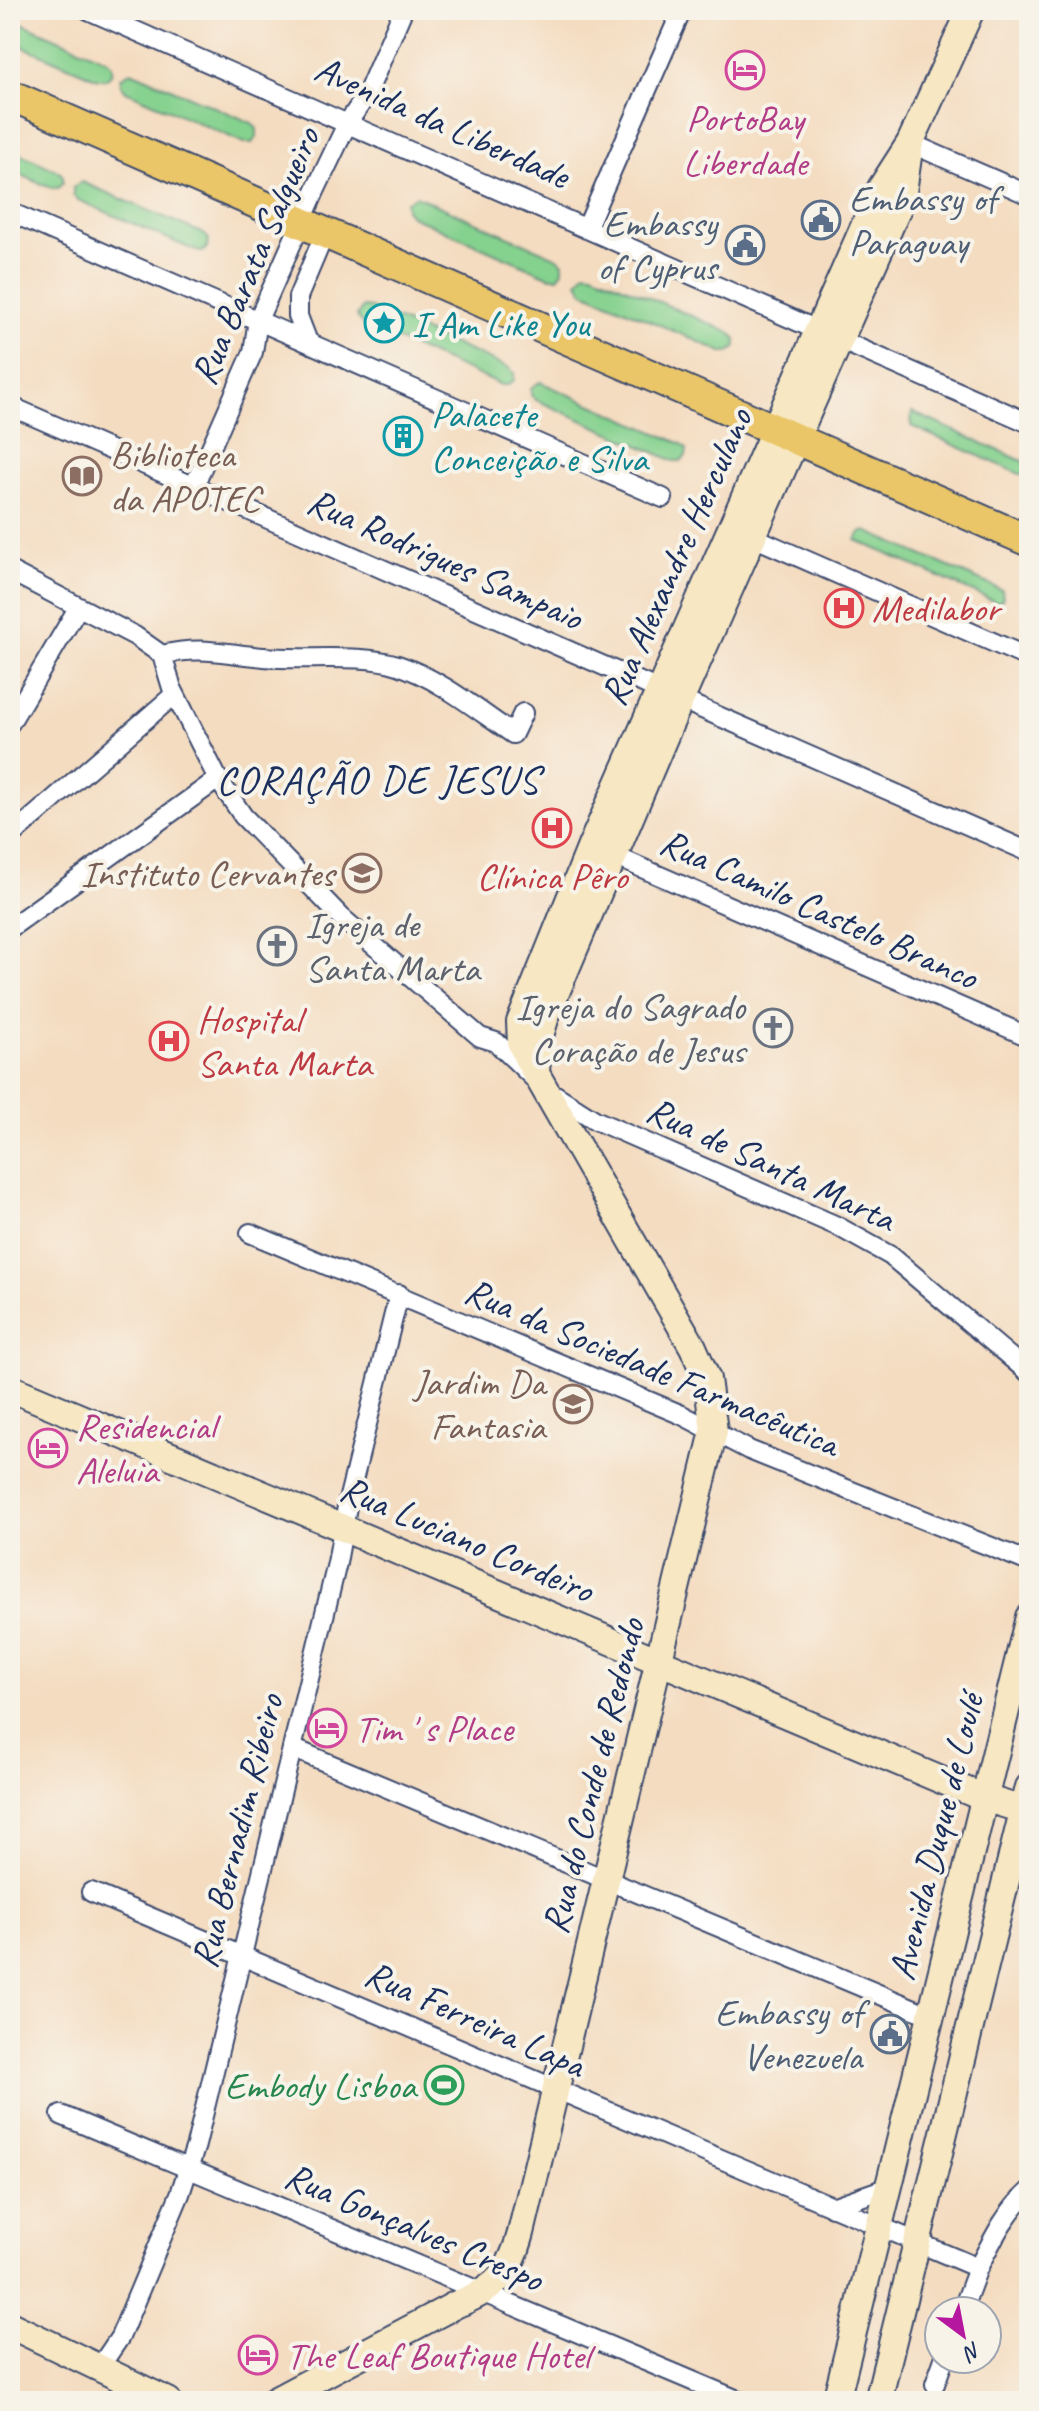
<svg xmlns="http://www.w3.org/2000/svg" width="1039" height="2411" font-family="Caveat,sans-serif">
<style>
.green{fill:#85d18e;stroke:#508076;stroke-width:2}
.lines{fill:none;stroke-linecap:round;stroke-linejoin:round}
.street-casing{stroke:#3c496d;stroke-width:22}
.secondary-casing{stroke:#3c496d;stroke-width:30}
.primary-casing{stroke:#3c496d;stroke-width:34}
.street{stroke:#fff;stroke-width:18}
.secondary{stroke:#f7e8c3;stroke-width:26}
.primary{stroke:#eac669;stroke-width:30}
.labels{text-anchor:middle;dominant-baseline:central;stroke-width:8;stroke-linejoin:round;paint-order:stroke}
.hotel-label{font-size:38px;fill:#b23c85;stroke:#f7f3e8;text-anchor:start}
.street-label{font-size:38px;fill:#1b2f5e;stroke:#f7f3e8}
.service-label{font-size:38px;fill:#4e5e75;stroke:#f7f3e8;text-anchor:end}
.culture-label{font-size:38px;fill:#0d838f;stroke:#f7f3e8;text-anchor:start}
.education-label{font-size:38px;fill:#785e54;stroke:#f7f3e8;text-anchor:end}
.health-label{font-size:38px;fill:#be3a42;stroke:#f7f3e8;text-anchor:start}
.worship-label{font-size:38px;fill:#5b616d;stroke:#f7f3e8;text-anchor:start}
.leisure-label{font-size:38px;fill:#27864d;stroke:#f7f3e8;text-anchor:end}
.neighbourhood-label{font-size:40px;letter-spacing:2px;fill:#1b2f5e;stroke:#f7f3e8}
</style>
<rect width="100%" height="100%" fill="#f7f3e8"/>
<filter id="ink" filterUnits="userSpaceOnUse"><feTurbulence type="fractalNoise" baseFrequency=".0125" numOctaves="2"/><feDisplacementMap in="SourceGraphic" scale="16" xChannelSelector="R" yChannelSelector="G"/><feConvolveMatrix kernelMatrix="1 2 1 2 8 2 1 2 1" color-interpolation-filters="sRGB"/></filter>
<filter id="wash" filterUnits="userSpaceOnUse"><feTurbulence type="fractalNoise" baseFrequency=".006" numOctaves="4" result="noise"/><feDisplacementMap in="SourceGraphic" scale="32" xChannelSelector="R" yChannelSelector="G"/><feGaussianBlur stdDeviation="1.8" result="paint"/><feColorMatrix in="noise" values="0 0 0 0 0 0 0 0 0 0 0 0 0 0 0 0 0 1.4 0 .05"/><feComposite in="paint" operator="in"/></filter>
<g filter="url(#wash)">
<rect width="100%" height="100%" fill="#f4dcc0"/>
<!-- green -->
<path class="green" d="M10,18L107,60L112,66V73L106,79H98L10,41Z
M131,71L252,123L257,129V137L252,143H244L126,91L121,85V78Z
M10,149L58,171L63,176V183L58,188H51L10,170Z
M82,182L204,234L209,239L208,246L203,252L196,251L78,200L73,195V187Z
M416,196L558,258L563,263V271L558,277H550L411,216L406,210V202Z
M585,272L593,273L731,333L736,339V347L730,352H722L584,292L578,282Z
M363,307L371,308L509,368L514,373V380L508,385H501L363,325L357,316Z
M540,382L682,444L687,449L686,456L681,461H674L536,400L531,395V388Z
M912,412L1029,464V478L911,426Z
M866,531L1002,590L1003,598L998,603L856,540L861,533Z"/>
</g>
<g filter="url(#ink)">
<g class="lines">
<!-- street casing -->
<g class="street-casing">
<path id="street" d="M88,10L1029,423
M910,143L1029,195
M10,212L663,498
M586,229L682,10
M308,342L298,316V297L325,233
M10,406L1029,852
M194,486L253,352L258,320L315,191L347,124L366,96L403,10
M744,533L1029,658
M10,571L135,636L162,655L172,688L218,779L243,816L341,917L480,1037L496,1042L543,1087L595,1120L837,1226L891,1256L1029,1373
M162,655C201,645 225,654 264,657C304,661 360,653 398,665C440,679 477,710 513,734L523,713
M10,723L78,608
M10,837L175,694
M603,851L1029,1037
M10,928L218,779
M250,1233L682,1415L749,1450L1029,1562
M292,1748L931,2016
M91,1892L978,2268C993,2239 1005,2213 1029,2191
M61,2115L740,2401
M832,2207L889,2187
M962,2311L978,2268
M99,2368L120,2337L180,2194L196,2145L337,1563L348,1501L399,1294
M935,2384L944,2359"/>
</g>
<!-- secondary casing -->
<g class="secondary-casing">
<path id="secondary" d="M536,1071L539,1039L546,1016L669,726L902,199L909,150
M10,1388L984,1798L1023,1810
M10,2325L168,2401
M274,2401L457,2304C496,2289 510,2274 521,2233L714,1431L707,1379L693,1347L527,1058L521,1044L520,1022L591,846L881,188L910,143L971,10
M836,2401L1029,1617
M878,2401L1029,1787"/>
</g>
<!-- primary casing -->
<g class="primary-casing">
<path id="primary" d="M10,95L1029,541"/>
</g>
<!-- street -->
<use href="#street" class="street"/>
<!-- secondary -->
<use href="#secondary" class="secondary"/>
<!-- primary -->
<use href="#primary" class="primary"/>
</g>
</g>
<!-- icons -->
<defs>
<g id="hotel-ring" transform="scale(2)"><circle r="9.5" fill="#f7f3e8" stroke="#d1479c" stroke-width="1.5"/><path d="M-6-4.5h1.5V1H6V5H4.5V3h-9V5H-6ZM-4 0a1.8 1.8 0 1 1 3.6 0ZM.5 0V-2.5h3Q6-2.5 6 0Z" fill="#d1479c"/></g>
<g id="civic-ring" transform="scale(2)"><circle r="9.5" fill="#f7f3e8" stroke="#5c6f8a" stroke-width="1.5"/><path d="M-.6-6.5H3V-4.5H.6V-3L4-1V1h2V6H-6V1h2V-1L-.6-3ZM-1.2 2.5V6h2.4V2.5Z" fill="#5c6f8a"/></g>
<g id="sight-ring" transform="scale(2)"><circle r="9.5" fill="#f7f3e8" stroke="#0f9aa8" stroke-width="1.5"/><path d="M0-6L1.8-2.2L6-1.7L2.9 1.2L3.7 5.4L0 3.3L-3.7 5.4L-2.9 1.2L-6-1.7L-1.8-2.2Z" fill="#0f9aa8"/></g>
<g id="building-ring" transform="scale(2)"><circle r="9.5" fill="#f7f3e8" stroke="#0f9aa8" stroke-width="1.5"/><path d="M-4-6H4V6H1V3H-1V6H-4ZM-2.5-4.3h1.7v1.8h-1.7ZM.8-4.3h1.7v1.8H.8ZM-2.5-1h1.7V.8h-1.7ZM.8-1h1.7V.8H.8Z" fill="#0f9aa8"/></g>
<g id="library-ring" transform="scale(2)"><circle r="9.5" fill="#f7f3e8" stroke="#8d6e63" stroke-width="1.5"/><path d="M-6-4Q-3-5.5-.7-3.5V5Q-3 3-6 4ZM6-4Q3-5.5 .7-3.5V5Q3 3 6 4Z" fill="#8d6e63"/></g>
<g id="hospital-ring" transform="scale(2)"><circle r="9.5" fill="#f7f3e8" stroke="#e0444e" stroke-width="1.5"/><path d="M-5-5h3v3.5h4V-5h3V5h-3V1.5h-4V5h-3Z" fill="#e0444e"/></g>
<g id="school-ring" transform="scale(2)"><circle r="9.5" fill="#f7f3e8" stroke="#8d6e63" stroke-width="1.5"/><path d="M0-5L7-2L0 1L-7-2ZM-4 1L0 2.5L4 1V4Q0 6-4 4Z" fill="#8d6e63"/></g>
<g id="church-ring" transform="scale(2)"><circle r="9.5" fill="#f7f3e8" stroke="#6b7280" stroke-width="1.5"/><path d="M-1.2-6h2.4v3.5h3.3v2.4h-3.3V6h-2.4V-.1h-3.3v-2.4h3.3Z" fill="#6b7280"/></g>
<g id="stadium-ring" transform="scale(2)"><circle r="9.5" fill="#f7f3e8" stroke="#2e9e5b" stroke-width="1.5"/><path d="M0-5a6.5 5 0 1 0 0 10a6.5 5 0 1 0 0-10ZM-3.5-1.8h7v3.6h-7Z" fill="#2e9e5b"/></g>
</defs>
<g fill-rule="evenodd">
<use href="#hotel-ring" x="745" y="70"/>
<use href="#civic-ring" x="821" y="220"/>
<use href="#civic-ring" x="745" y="245"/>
<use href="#sight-ring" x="384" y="323"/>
<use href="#building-ring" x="403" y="436"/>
<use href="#library-ring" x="82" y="476"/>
<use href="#hospital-ring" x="844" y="608"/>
<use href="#hospital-ring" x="552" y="828"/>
<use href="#school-ring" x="362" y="873"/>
<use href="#church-ring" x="277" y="946"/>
<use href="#church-ring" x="773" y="1028"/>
<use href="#hospital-ring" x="169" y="1041"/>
<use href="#school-ring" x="573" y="1404"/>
<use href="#hotel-ring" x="48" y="1448"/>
<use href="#hotel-ring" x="327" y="1728"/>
<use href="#civic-ring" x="890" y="2034"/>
<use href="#stadium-ring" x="444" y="2085"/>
<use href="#hotel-ring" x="258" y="2355"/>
</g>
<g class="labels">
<!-- hotel labels -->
<g class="hotel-label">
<text x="745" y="118" text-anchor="middle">PortoBay<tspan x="745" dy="44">Liberdade</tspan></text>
<text x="76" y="1426">Residencial<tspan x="76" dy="44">Aleluia</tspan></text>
<text x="355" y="1728">Tim ' s Place</text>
<text x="286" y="2355">The Leaf Boutique Hotel</text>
</g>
<!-- street labels -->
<g class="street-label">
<text transform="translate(442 122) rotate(24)">Avenida da Liberdade</text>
<text transform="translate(255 256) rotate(-67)">Rua Barata Salgueiro</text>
<text transform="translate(676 557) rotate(-66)">Rua Alexandre Herculano</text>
<text transform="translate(445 559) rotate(24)">Rua Rodrigues Sampaio</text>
<text transform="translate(819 909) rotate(24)">Rua Camilo Castelo Branco</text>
<text transform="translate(771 1164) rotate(25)">Rua de Santa Marta</text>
<text transform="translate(652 1367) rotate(23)">Rua da Sociedade Farmacêutica</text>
<text transform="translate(467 1539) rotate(23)">Rua Luciano Cordeiro</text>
<text transform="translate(593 1776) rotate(-76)">Rua do Conde de Redondo</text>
<text transform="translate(237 1831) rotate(-76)">Rua Bernadim Ribeiro</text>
<text transform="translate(936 1837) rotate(-76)">Avenida Duque de Loulé</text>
<text transform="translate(475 2019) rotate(24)">Rua Ferreira Lapa</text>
<text transform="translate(414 2227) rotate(23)">Rua Gonçalves Crespo</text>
</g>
<!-- service labels -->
<g class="service-label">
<text x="849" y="198" text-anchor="start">Embassy of<tspan x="849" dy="44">Paraguay</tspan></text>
<text x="717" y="223">Embassy<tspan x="717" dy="44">of Cyprus</tspan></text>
<text x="862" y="2012">Embassy of<tspan x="862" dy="44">Venezuela</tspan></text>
</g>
<!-- culture labels -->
<g class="culture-label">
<text x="412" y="323">I Am Like You</text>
<text x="431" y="414">Palacete<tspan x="431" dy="44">Conceição e Silva</tspan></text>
</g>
<!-- education labels -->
<g class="education-label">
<text x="110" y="454" text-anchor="start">Biblioteca<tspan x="110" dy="44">da APOTEC</tspan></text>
<text x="334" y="873">Instituto Cervantes</text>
<text x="545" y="1382">Jardim Da<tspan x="545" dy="44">Fantasia</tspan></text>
</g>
<!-- health labels -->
<g class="health-label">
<text x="872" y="608">Medilabor</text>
<text x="552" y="876" text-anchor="middle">Clínica Pêro</text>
<text x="197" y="1019">Hospital<tspan x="197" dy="44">Santa Marta</tspan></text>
</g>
<!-- worship labels -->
<g class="worship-label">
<text x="305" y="924">Igreja de<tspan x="305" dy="44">Santa Marta</tspan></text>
<text x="745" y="1006" text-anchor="end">Igreja do Sagrado<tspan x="745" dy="44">Coração de Jesus</tspan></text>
</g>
<!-- leisure labels -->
<g class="leisure-label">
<text x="416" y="2085">Embody Lisboa</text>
</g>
<!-- neighbourhood labels -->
<g class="neighbourhood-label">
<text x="378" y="780">CORAÇÃO DE JESUS</text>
</g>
</g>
<!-- margin -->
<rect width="1039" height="2411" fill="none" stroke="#f7f3e8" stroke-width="40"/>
<!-- north arrow -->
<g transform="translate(963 2335) rotate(148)"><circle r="38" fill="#f7f3e8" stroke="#9fa5b1" stroke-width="2"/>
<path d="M0-6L14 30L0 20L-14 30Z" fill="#b5179e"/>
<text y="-12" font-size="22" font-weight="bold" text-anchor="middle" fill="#1b2f5e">N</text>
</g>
</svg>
